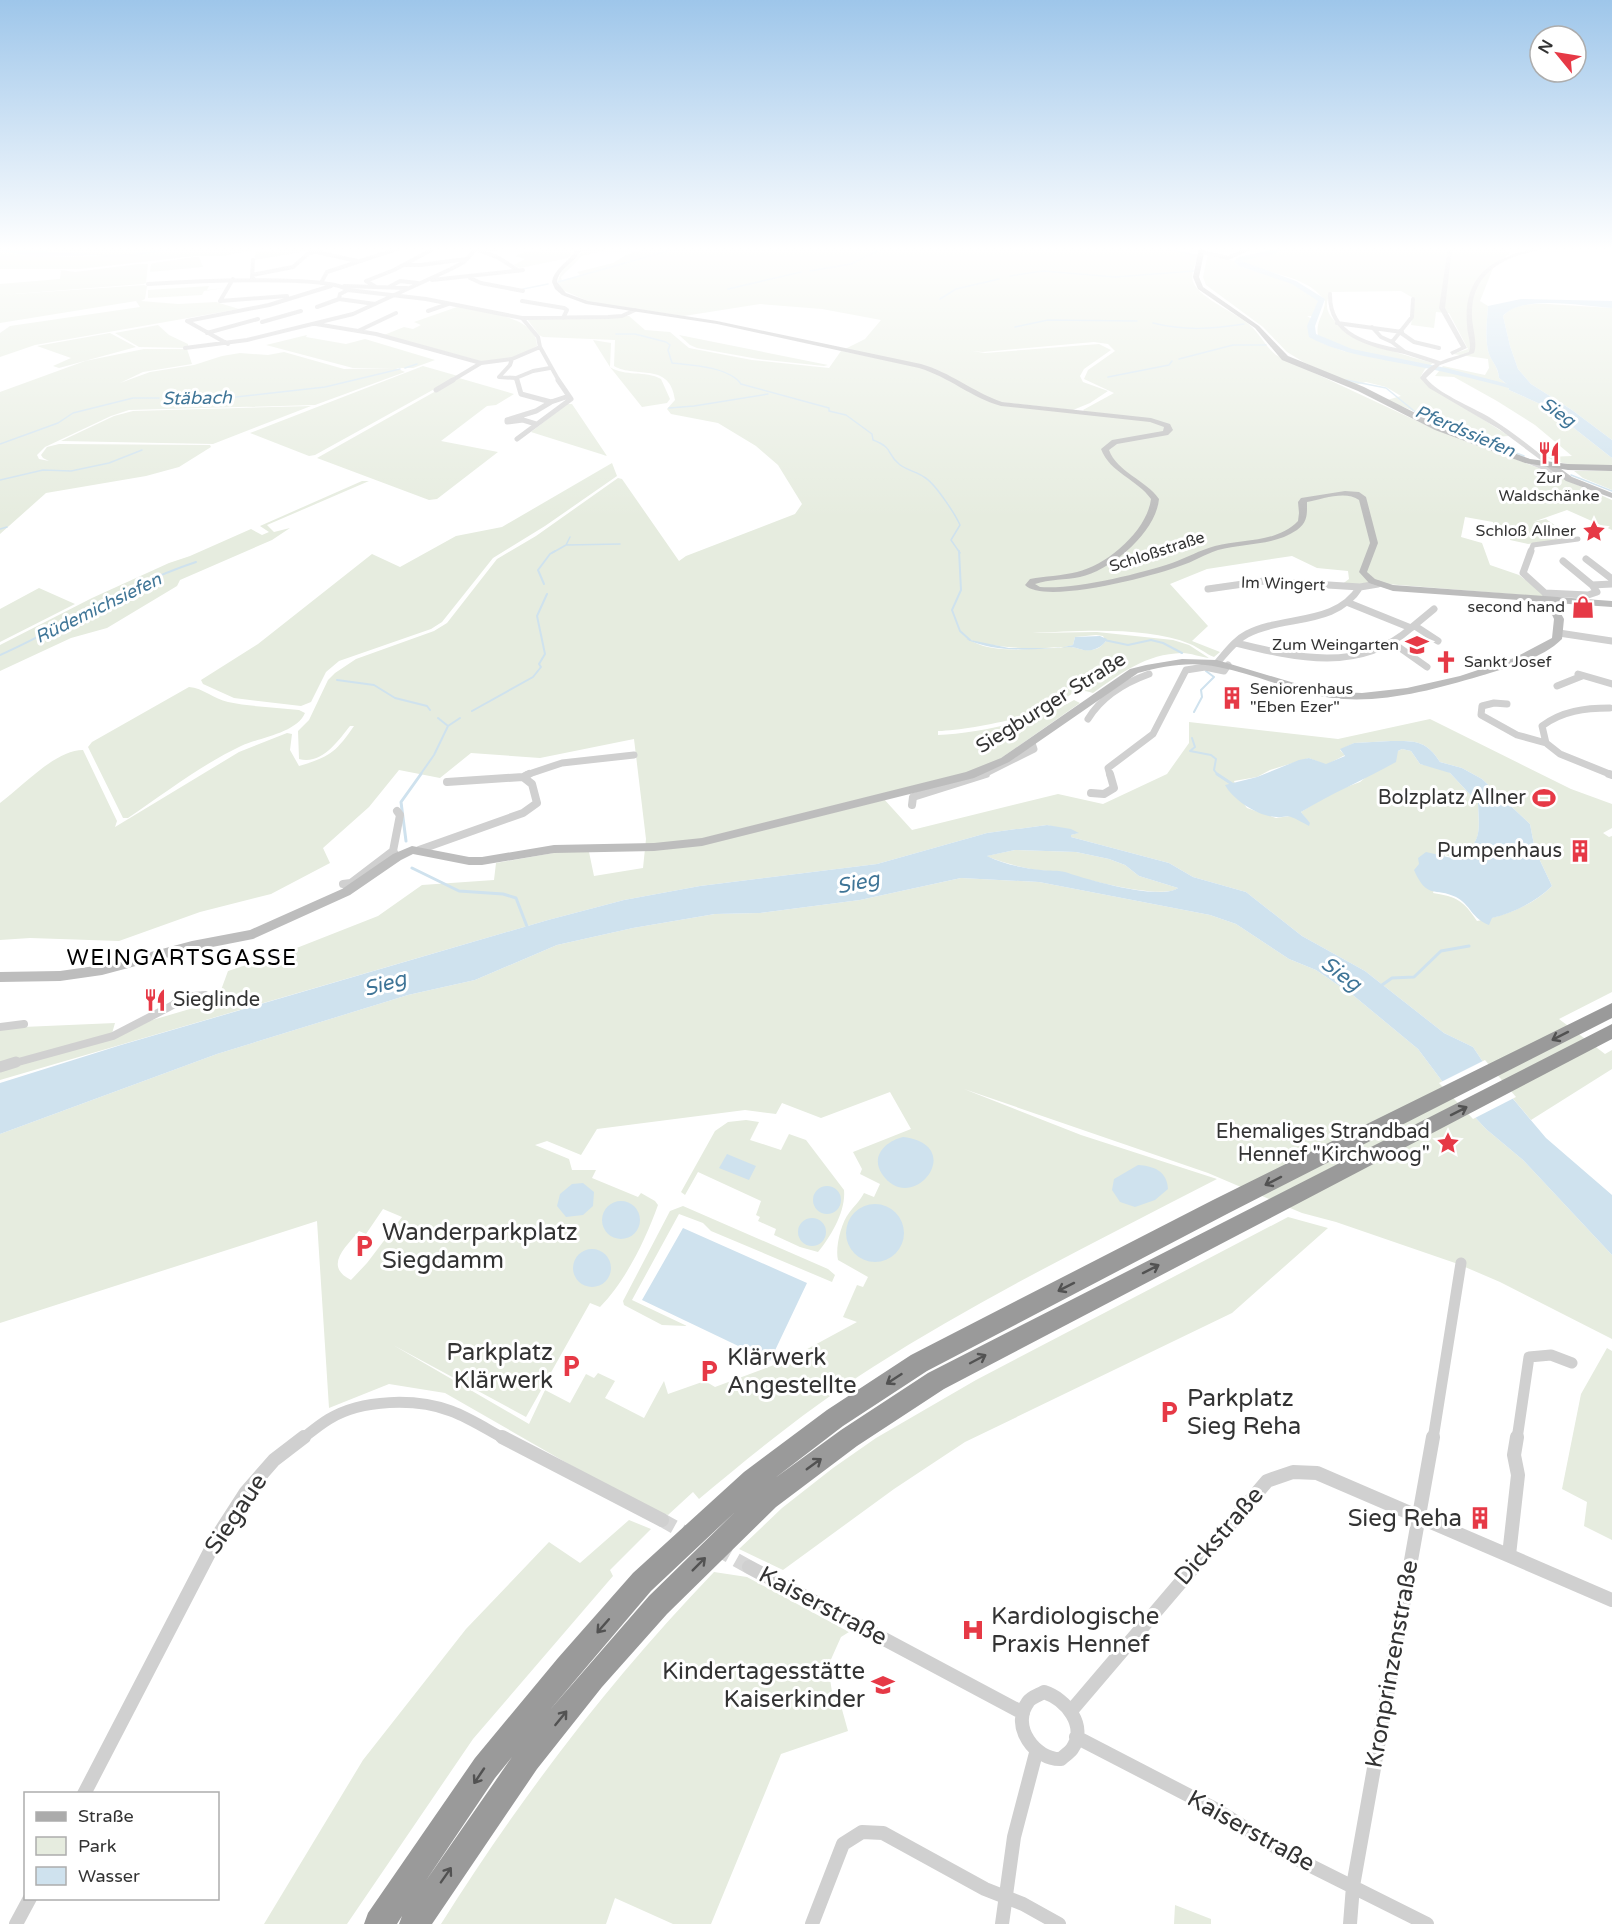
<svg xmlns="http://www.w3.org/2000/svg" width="1612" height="1924" font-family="'Varela Round',sans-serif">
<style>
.green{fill:#e6ecdf;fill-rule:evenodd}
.water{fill:#cfe2ee;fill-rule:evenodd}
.pier{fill:#fff}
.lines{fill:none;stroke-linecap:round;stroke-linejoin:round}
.stream-far2{stroke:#cfe2ee;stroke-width:1.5}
.stream-far1{stroke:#cfe2ee;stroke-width:2}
.stream{stroke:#cfe2ee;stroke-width:3}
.river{fill:#cfe2ee;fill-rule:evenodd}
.minor-tunnel{stroke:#d6d6d6;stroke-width:14;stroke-dasharray:14 8;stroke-linecap:butt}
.minor-far5{stroke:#d0d0d0;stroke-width:4}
.minor-far4{stroke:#d0d0d0;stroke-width:5}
.minor-far3{stroke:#d0d0d0;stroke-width:7}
.minor-far2{stroke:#d0d0d0;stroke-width:8}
.minor-far1{stroke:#d0d0d0;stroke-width:11}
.minor{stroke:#d0d0d0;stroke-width:14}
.tertiary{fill:#d0d0d0;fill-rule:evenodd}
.secondary{fill:#bdbdbd;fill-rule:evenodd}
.primary{fill:#ababab;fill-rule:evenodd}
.motorway{fill:#9a9a9a;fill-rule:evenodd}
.oneway{stroke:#525252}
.labels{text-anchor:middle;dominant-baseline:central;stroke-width:6;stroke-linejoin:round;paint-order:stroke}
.far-poi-label{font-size:16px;fill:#333;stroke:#fff;text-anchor:end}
.far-street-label{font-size:16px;fill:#333;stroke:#fff}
.far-water-label{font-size:18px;font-style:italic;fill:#3f7597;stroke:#fff}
.street-label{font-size:20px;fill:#333;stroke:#fff}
.poi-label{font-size:20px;fill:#333;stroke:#fff;text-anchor:end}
.water-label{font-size:21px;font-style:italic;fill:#3f7597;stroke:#fff}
.quarter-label{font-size:22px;letter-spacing:1.5px;fill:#000;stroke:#fff}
.near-poi-label{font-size:24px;fill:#333;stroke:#fff;text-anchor:start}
.near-street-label{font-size:24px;fill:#333;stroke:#fff}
</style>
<rect width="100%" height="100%" fill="#fff"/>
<!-- green -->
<path class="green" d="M35,248H248L253,250L224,256H195L79,269H0V251L37,257L105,256L51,252Z
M279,248H312L309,251L254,260L256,251L285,250Z
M520,248H576V251L568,258L520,268L514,265L525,259L515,256L528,251L546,250Z
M616,248L582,256L561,277L562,281L581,276L577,272L613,263L626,255L647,248H1160L1198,255C1196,263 1190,274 1193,282C1201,300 1238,313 1252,327C1261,336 1266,347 1276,355L1434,429L1536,467L1612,500V530L1567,510L1533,522L1546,519L1573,538L1528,544L1510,540L1511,532L1493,528V522L1465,517L1461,537L1482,543L1490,565L1519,575L1548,597L1374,583L1341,585L1349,579L1348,571L1317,568L1292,556L1207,569L1170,584L1208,626L1192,641L1220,652L1214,657C1206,654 1198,647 1190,644C1147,626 1078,631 1032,633L1097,632L1173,640L1189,645L1209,658C1200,657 1191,653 1182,653C1146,654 1121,673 1093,693C1072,686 1073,696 1056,704C1030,718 968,730 938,731V735C976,734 1042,719 1074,700L1080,703L977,775L883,798L912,830L1058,794L1103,804L1167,774L1189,743V722L1338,739L1430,719L1571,789L1612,804V828L1603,833L1609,837L1612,836V992L1559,1019L1605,1054L1612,1050V1069L1531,1120L1487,1068L1473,1047L1444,1033L1365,971L1302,936L1246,892L1193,877L1169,863L1071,837V835L1078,833L1047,825L987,833L877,864L700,886L624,900L548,920L0,1080V1028L115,1023L111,1037L149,1021L217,1001L228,971L289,951L378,916L422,885L494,880L496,863L559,852H589L594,876L643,868L646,839L634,739L540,758L471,753L440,778L399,770L369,807L323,848L330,863L271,894L200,912L119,941L30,938L0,940V803C22,787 55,750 83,750L117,821L115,827L239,752L287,733L292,734L290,750L299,766C330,757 336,752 354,726H350C338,741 322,765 299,759L298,731L309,720L328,680L335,673L356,659L434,631L447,623L497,559L536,536L618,478L622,479L679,561L686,556L795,514L802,504L778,465L756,446L718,423L671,414L667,409L675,400C670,361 636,379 614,366L615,340L543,337L539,335L527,319L629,316L645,330L670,332L689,348L752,360L829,368L841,351L926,368L992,403L1085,412L1083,410L1114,393L1084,379L1088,370L1115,351L1108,344L1094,342L983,352L972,351L985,353L1099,344L1111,350L1084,369L1080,376L1083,382L1108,391L1090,403L1073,410L1000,402L984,397L936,369L845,349L865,339L881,320L822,309L760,304L684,316L590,302L558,288C555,275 573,255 586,251C595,248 607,248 616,248ZM1096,635L1103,636L1106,641C1102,646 1097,650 1090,650C1084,651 1078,648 1071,647C1041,646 995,657 968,639C987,648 1053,652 1073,645L1075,637ZM1391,741C1415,741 1426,740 1440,762L1462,768L1482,779L1530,824L1535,850L1552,886C1532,906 1505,916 1477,921C1463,900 1457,897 1433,893L1445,855L1456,859C1483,843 1479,832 1478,803L1450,773L1444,769L1420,764L1411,751L1402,749L1398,751L1360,782L1333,792L1301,812L1309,823L1290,816L1276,818L1247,808L1241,800L1234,781L1257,777L1270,770L1309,758L1326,765L1345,755L1340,750L1354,743Z
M1287,248H1503L1510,253L1493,268L1480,301L1488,306C1487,322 1485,335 1488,351C1491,361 1498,366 1499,378L1508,385L1509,390L1547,407L1612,458V465C1590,465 1566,468 1547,457L1572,456L1535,425L1497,401L1454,377L1435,376L1443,366L1485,375L1489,368L1488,359L1453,354L1468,349L1449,313L1436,312L1434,328L1411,325L1415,299L1401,291L1332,292C1302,330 1412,357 1433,363L1425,369L1421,376L1423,381L1509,436L1478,438L1387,400L1401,396L1386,387L1366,382L1355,385L1305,363L1287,352L1263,327L1206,285L1203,277L1208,254L1235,261L1244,268L1293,282L1310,290L1320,300L1314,316H1307L1312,319L1309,326L1311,335L1322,343L1346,352L1318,335C1315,322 1325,314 1325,301C1308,276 1271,274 1244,265L1241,262C1248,256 1275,253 1287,248Z
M194,257H199L203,267L150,272L151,264L154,263Z
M139,264H148L146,283L143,284L0,295V284L60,279L61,270L75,272Z
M144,285L147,286L145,299L141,301L178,304L216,302L239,309L35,345L0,357V333L10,326L140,307L136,301L0,323V295Z
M209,286L207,290L225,288L204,291L202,295L148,298V290Z
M1547,304L1612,308V440L1572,410L1531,384L1518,369L1510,346L1503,316C1515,303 1530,304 1547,304Z
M457,307C480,312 537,315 537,346L511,359L484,362L384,335L404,327L413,329L421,325L414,322Z
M158,325L169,335L188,344V348L139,347L115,333Z
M110,333L136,347L59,368L53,366L71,358L37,346Z
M307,335L306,337L346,344L365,339L435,360L413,368H353L266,345Z
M679,335L828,365L824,366L758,359L697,348L690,345Z
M593,340L611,343L610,367C625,377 645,370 661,379L670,399L667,403L642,407L610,367Z
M144,349H187L192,364L143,372L120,383L150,372L194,365L222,356L240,353L268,355L284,352L344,369L396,368L405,372L315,405L129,410L111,416L45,447L37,455L39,459L49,461L43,458L41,455L47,447L59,444L210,445L211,447L179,467L146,476L46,493L0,534V392L85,361Z
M423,366L458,376L315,455L309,456L250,433Z
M459,378L514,394L496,405L487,406L441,441L498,452L437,499L429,500L317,458Z
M567,404H572L607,456L531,432Z
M311,406L213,444L61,441L114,416L133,411Z
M612,463L617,476L545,526L493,558L442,622L431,629L339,661L326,672L311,702L301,706L234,698L203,684L201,680L258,644L372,554L400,567L456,536L502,527Z
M1574,471H1612V490L1583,478Z
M362,481H369L267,525L274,532L290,528L272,540L180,580L177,586L107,628L71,638L0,671V645L92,598L169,563L190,556L251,529L262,535L269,532L260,526Z
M39,588L75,604L0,642V609Z
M189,687C203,688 214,699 228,702C251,707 276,707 299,710L305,713C297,733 258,738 241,746C201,765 165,793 128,818H123L88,747L92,742Z
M1015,850L1076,852L1109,859L1125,865L1139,876L1178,888C1163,900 1089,880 1069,875C1056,871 1044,871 1031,869C1016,866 1001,862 986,856Z
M961,878L1039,882L1210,915L1236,924L1289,959L1316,970L1354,996L1418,1049L1445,1085L1486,1129L1523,1160L1612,1255V1339L1500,1282L1458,1264L1336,1222L1302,1213L1208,1173L964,1089L1081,1135L1217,1179C1101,1239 983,1297 873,1367C812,1406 755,1452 699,1499L693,1492L668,1515L647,1509L445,1393L389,1384L329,1408L317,1221L0,1323V1134L217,1054L408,995L475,980L557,945L633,928L715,914L760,913L860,900ZM890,1092L911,1129L853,1152L862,1169L860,1174L880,1184L874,1197L864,1193C860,1201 854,1206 849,1213C841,1223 835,1248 838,1260L868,1277L863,1287L857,1285L843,1317L857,1322L787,1360L715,1387L705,1381L668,1394L664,1381L644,1418L605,1398L615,1381L598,1373L594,1378L586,1374L570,1403L545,1390L529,1424L393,1345L526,1417L590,1303L600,1307C625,1282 646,1239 658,1205L655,1201L641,1193L638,1197L592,1178L596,1170H572L569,1159L535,1145L547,1141L581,1155L597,1129L745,1110L776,1114L782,1103L821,1118ZM383,1209L402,1217L367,1263L351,1280C323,1266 346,1247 359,1231L366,1234Z
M746,1120L759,1122L750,1140L781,1150L789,1134L806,1140L844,1190C846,1211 831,1236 818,1252L800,1247L774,1235L776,1229L758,1221L760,1217L756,1215L761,1201L698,1172L685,1195L681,1192L715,1131L728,1122Z
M683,1206L828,1269L835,1275L832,1282L711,1231L703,1223L679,1214L632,1300L687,1326L662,1325L624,1305L623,1301L670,1211Z
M1288,1217L1328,1228L1232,1313L965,1442L894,1489L783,1570L739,1549L782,1508L833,1468L876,1438L976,1380Z
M1607,1348L1612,1351V1540L1584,1526L1587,1502L1562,1489L1581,1394Z
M629,1520L651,1529L610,1570L613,1576L473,1739L347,1924H264L363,1760L466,1629L549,1542L580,1563Z
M714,1572L747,1577L849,1632L841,1637L828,1666L832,1692L838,1695L848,1731L781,1754L711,1924H673L615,1898L606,1924H441C520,1798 611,1679 714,1572Z
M1175,1905L1211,1919V1924H1174Z"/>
<!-- water -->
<path class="water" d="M0,248H35L51,252L108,255L37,257L0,251Z
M1521,299L1612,301V308C1583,306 1523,294 1503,316L1510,346L1518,369L1531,384L1572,410L1612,440V458L1547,407L1509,390L1508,385L1499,378C1498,365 1491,362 1488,351C1485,335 1487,322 1488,306Z
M1100,636L1107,639C1104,645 1099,648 1092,650C1084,652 1077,647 1069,647C1036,649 997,654 966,639L1009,648H1059L1073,645L1075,637Z
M1391,741C1415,741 1426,740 1440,762L1462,768L1482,779L1530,824L1535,850L1552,886C1536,902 1513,913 1492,918L1489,925C1472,919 1470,904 1456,897C1435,887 1427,900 1414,870L1419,864L1418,858L1426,852L1456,859C1483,843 1479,831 1478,803L1450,773L1420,764L1411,751L1402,749L1398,751L1396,762C1364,780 1332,793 1301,812L1310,823L1309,826C1303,823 1297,819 1291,817C1287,815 1282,818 1277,817C1259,817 1233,800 1225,785L1257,777L1299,760L1309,758L1326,764L1345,756L1340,749L1354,743Z
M1047,825L1071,829L1079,833L1071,835V837L1169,863L1193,877L1246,892L1302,936L1365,971L1444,1033L1473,1047L1487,1068L1546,1138L1612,1195V1255L1523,1160L1486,1129L1445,1085L1418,1049L1354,996L1316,970L1289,959L1236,924L1210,915L1039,882L961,878L860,900L760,913L715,914L633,928L557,945L475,980L408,995L217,1054L0,1134V1083L121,1045L548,920L624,900L700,886L877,864L987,833ZM1015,850L1076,852L1109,859L1125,865L1139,876L1178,888C1161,901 1085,879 1065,872C1058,870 1048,871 1041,870C1023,868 1003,864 987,856Z
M903,1137C969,1145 912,1218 882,1174C870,1156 886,1141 903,1137Z
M727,1154L756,1166L749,1180L719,1168Z
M1138,1165C1154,1166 1167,1171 1168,1189L1155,1200L1135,1207L1120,1202L1112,1190L1114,1179Z
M583,1183L594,1192L593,1206L583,1215L566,1217L557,1206L560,1194L572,1184Z
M813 1200a14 14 0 1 1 28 0a14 14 0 1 1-28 0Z
M602 1220a19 19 0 1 1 38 0a19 19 0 1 1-38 0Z
M846 1233a29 29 0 1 1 58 0a29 29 0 1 1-58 0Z
M798 1232a14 14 0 1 1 28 0a14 14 0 1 1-28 0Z
M683,1228L807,1283L770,1361L642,1300Z
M573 1268a19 19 0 1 1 38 0a19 19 0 1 1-38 0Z"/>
<!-- pier -->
<path class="pier" d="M1485,1060L1516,1097L1473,1119L1439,1083Z"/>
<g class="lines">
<!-- stream-far2 -->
<path class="stream-far2" d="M1161,248L1196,255
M104,256L133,255L176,248
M810,271L851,264L877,251L876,248
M1010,276L1043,271L1115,277L1194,271
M558,282L678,248
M523,289L548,284
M728,289L801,272
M940,299L956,289L999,279
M1153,323C1185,331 1212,329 1244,324
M1015,327L1048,320L1137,321
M616,334H635L666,342L670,345L668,350L672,363C692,365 729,367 741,384L829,408V411L846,415L872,434L873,440C894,448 886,453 899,464C906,470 917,472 924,477C935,483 955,514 960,525L951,540L960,553
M1179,359L1233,345H1266
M405,368L417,364
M1108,377L1169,365L1172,361
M1346,380L1386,388L1419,415L1524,456
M165,397L218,399L325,387L400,369
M669,408L694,406L768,394
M0,444L58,423L73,413L133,398H159
M1571,475L1612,491
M0,480L43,470L71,471L109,463L142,450
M0,529L7,527
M566,545L620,544
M552,553L566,545L570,537"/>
<!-- stream-far1 -->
<path class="stream-far1" d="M959,551L961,590L952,610L960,631L970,640
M544,584L538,570L550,554L555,551
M1104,640L1128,645L1151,640L1163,643L1182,653
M0,655C67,625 126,585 196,562
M337,680L374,685L395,698L427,706L430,710
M472,711L533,677L541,667L539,664L545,654L537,616L547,594
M1194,712L1202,697L1201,690L1214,677L1206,671
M438,718L448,726
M1192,738L1195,747L1190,751L1211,755L1216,759L1214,770L1218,775
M420,775L434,755L448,726L460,718"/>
<!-- stream -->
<path class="stream" d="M1217,774L1232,784
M406,841L401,802L421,774
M412,868L459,891L503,894L516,898L528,929
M1382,985L1392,978L1414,977L1441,951L1469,946"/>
<!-- river -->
<path class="river" d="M1278,248H1288L1270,255L1241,261L1296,281L1325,299L1315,326L1316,334L1352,349L1446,368L1531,390L1527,393C1490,383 1453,373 1415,366C1378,358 1342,355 1309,337L1307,326L1318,301L1292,284L1239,266L1234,261L1239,257Z"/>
<!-- minor-tunnel -->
<path class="minor-tunnel" d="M662,1520L689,1535
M717,1549L749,1567"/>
<!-- minor-far5 -->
<path class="minor-far5" d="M476,249L499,258L519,271
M483,249L504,248
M317,252L357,261
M1202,252L1228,258L1250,248
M253,260L252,278L254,279
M404,265H421L466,259
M293,267L309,253L321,250
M252,275L293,267
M470,278L481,283L523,291
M432,280L523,270
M321,283L327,272L400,248
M148,284C180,282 328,274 348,290L426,299L522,318L608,317L622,316L635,310
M344,286L407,288
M376,287L366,281L394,270L435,248
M389,287L400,281L418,283
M348,290L340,294L339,299L375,304
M1330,294C1329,337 1371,345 1405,352
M1413,299L1412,317L1392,342L1405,352L1439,363
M220,301L287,296
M220,301L233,279
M522,301L564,308L567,310L563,318
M317,307L339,299
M428,311L448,304
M522,318L538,337L540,347L559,381
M262,322L301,311
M1337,323L1402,332
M316,324L376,334L481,363L512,359L540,347
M1372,327L1381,337L1392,342
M358,331L396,313
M207,333L258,319
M1401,333L1414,342L1439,348
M228,344L187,321L269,305L331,286
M185,348L247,340L353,314L451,269L464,262L477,248
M512,359L510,365L499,377L516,378L517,381
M516,378L533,371L550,368
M451,381L481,363"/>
<!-- minor-far4 -->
<path class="minor-far4" d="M517,380L521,394L551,402L569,396
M436,390L453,380
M536,424L523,420L507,422V420L536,411L551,402
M517,439L571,399L558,380
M1528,461L1562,475
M1530,553L1533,545L1578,539"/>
<!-- minor-far3 -->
<path class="minor-far3" d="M1531,551L1523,573L1545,593L1550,601
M1586,559L1612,579
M1563,561L1592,585
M1208,589L1264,581L1360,587
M1545,593L1588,595L1597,592L1592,585L1612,584
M1415,626L1438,641
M1411,628L1434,609
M1559,633L1612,641
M1236,643C1296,658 1360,673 1411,628L1349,603
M1393,643L1427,667
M1217,663C1226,653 1235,640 1247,634C1284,615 1336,626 1360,587L1378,584
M1578,674L1612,684
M1557,686L1582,676
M1507,704L1494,703L1482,706L1481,715L1517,735L1546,743
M1610,708C1585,708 1562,711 1542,726L1546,743L1560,754L1612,775
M1088,719C1102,696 1124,683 1149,674
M526,775L562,763L634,755
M982,775L1034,749L1032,743
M1110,775L1108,768L1153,734L1186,670L1205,667L1224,671L1228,665"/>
<!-- minor-far2 -->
<path class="minor-far2" d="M1609,774L1612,775
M523,777L529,774
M1091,793L1104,794L1114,788L1110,774
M912,805L913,797L986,774
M419,850L523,813L537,803L532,784L523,777L447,782
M395,854L393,851L400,815L397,811
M343,884L351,883L393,851
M0,1027L24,1024
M11,1064L113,1036L173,1005L182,997L205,995"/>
<!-- minor-far1 -->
<path class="minor-far1" d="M0,1067L16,1062
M302,1439C311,1432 319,1425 329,1419C362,1399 416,1398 451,1411C470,1418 488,1430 505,1439
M1433,1439L1461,1263
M1517,1439L1529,1357L1551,1355L1572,1363"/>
<!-- minor -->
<path class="minor" d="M502,1437L662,1520
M1509,1555L1518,1475L1514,1455L1517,1437
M749,1567L1023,1713
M1044,1692C1066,1699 1088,1726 1072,1749C1069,1753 1064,1756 1061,1759C1035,1760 1010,1726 1028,1702C1031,1697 1039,1695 1044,1692Z
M1071,1711L1267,1481L1293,1472L1317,1473L1612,1600
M1076,1737L1215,1809L1285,1853L1427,1924
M84,1794L219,1534L246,1492L274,1460L304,1437
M16,1924L30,1898
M812,1924L843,1844L862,1832L883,1833L985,1889L1023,1904L1059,1924
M1002,1924L1014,1837L1036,1753
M1350,1924L1353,1886L1433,1437"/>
<!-- tertiary -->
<path class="tertiary" d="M592,248H608L579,252L577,251Z
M1448,248H1452L1445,308L1467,348L1452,355L1450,352L1461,347L1439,308Z
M1536,248H1545C1538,251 1530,252 1523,254C1491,263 1471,282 1472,316C1472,328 1478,342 1474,353L1440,365L1426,378C1437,393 1472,407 1489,417C1511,431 1532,447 1552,464V466L1550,467L1499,429L1429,388L1420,378C1432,360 1449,359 1469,352C1472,343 1467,334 1467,325C1463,275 1492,258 1536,248Z"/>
<!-- secondary -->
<path class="secondary" d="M576,248H582C577,262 559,267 557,282L566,293L588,301L717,321L921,364C950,372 973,392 1002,402L1151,418L1170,424L1173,430L1168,435L1117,444L1109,450C1117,472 1146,480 1159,499C1156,532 1112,570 1080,577C1066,580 1049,579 1035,584L1040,587C1074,590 1139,574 1172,563C1186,558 1200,550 1215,546C1242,539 1277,543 1298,521L1299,513L1298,502L1301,498L1345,491L1359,492L1366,497L1378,543L1367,572L1375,579L1393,585L1612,601V607L1555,603L1564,619L1562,639C1542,659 1506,668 1480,676C1433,690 1381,704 1332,698C1293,693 1257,674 1218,667C1191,661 1164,666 1138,673L1009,762L974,778L702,846L654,851L554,853L482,865H469L413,854L401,860L350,895L253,939L192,951L102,975L60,981L0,982V972L60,971L102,965L192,941L250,930L342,889L393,854L412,846L469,857H482L554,845L654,843L702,838L966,772L1001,758L1130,669L1146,665L1182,659L1217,660L1311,688L1339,692L1362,693L1407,688L1460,676L1514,658L1552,638L1554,619L1546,602L1393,591L1369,583L1359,572L1370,543L1359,500C1346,490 1322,499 1307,502C1307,514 1308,522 1297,530C1274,546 1244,543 1218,550C1205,554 1193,562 1180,566C1154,576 1044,605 1025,585L1030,579C1045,576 1061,576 1077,572C1107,565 1147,531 1151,499C1137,479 1110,473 1101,449L1112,440L1163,431L1164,427L1150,422L1001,406C972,398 949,377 919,368L717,324L586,304L562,295L555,289L552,282C554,267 571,262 576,248Z
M1547,463H1553L1572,477L1612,493V498L1566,481L1547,467Z"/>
<!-- primary -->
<path class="primary" d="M1199,248H1205L1199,277L1203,287L1259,326L1288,356L1364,387L1441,426L1530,459L1568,464L1612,465V471L1568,470L1525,463L1435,430L1358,391L1282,360L1255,328L1198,289L1193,277Z"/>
<!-- motorway -->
<path class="motorway" d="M1612,1003V1018L1227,1214L927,1371L843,1426L775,1478L841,1430L928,1373L1612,1024V1039L944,1389L857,1446L776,1507L667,1614L602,1687L537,1769L432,1924H399L402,1916L397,1924H364L368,1913L475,1758L558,1658L633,1573L744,1472L827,1410L911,1355L1213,1200ZM735,1512L649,1596L549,1711L651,1591ZM512,1757L425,1882L495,1778Z"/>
</g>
<!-- one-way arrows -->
<defs><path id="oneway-shaft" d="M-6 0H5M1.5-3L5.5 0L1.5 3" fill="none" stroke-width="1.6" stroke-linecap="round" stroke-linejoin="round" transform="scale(1.5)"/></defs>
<g class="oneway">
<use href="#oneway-shaft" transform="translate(1560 1036) rotate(153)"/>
<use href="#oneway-shaft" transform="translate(1459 1111) rotate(-27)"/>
<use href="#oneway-shaft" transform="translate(1273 1181) rotate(153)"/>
<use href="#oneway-shaft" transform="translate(1151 1269) rotate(-27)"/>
<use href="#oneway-shaft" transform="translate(1066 1287) rotate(153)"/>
<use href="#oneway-shaft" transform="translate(978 1359) rotate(-28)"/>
<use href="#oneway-shaft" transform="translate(894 1379) rotate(147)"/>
<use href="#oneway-shaft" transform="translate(814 1464) rotate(-36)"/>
<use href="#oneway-shaft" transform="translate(699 1564) rotate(-45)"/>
<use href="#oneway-shaft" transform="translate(603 1626) rotate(131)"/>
<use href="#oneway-shaft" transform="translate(561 1718) rotate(-51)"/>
<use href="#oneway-shaft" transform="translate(479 1776) rotate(124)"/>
<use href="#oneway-shaft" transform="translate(446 1875) rotate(-55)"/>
</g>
<!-- sky -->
<linearGradient id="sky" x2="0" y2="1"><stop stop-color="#9ec6ea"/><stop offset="0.48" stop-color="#fff"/><stop offset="1" stop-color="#fff" stop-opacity="0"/></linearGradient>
<rect width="1612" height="518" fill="url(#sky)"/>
<!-- icons -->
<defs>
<g id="restaurant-bare" transform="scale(1.8)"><path d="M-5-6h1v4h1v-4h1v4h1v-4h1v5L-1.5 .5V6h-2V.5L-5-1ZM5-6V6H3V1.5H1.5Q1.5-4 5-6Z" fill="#e63946" stroke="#fff" stroke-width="2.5" paint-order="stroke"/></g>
<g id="sight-bare" transform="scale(1.8)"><path d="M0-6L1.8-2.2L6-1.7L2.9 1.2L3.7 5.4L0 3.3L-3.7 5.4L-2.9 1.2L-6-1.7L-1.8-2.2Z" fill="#e63946" stroke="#fff" stroke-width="2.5" paint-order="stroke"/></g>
<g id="shop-bare" transform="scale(1.8)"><path d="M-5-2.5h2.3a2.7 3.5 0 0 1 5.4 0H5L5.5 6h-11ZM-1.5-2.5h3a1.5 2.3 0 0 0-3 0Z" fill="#e63946" stroke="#fff" stroke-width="2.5" paint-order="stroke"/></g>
<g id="school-bare" transform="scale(1.8)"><path d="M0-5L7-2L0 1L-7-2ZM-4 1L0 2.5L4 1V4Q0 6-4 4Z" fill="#e63946" stroke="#fff" stroke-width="2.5" paint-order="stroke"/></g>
<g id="church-bare" transform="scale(1.8)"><path d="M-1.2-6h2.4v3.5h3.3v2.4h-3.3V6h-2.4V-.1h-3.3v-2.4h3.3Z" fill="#e63946" stroke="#fff" stroke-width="2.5" paint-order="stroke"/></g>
<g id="building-bare" transform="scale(1.8)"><path d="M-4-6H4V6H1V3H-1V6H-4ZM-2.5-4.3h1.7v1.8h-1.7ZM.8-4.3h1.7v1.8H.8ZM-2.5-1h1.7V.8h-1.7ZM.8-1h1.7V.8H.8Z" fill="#e63946" stroke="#fff" stroke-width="2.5" paint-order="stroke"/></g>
<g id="stadium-bare" transform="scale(1.8)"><path d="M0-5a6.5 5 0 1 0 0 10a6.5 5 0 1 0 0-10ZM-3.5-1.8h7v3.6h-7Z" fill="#e63946" stroke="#fff" stroke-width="2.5" paint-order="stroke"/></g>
<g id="parking-bare" transform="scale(1.8)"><path d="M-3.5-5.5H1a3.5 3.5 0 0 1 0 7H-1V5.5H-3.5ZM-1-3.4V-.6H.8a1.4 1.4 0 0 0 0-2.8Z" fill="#e63946" stroke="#fff" stroke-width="2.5" paint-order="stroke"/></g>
<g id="hospital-bare" transform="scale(1.8)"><path d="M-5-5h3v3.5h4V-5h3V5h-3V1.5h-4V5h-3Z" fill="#e63946" stroke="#fff" stroke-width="2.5" paint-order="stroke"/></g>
</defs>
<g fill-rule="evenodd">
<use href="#restaurant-bare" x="1549" y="453"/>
<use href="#sight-bare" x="1594" y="531"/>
<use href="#shop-bare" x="1583" y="607"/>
<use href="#school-bare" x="1417" y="645"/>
<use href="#church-bare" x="1446" y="662"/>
<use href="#building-bare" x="1232" y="698"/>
<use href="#stadium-bare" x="1544" y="798"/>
<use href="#building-bare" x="1580" y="851"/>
<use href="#restaurant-bare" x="155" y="1000"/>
<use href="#sight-bare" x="1448" y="1143"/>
<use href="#parking-bare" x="364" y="1246"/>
<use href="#parking-bare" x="571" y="1366"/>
<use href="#parking-bare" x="709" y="1371"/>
<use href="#parking-bare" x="1169" y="1412"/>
<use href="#building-bare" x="1480" y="1518"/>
<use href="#hospital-bare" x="973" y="1630"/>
<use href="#school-bare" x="883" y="1685"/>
</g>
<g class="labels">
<!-- far-poi labels -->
<g class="far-poi-label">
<text x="1549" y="478" text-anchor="middle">Zur<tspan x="1549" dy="18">Waldschänke</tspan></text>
<text x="1576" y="531">Schloß Allner</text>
<text x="1565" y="607">second hand</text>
<text x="1399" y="645">Zum Weingarten</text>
<text x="1464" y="662" text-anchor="start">Sankt Josef</text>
<text x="1250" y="689" text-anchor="start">Seniorenhaus<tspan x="1250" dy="18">"Eben Ezer"</tspan></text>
</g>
<!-- far-street labels -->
<g class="far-street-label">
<text transform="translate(1157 552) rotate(-18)">Schloßstraße</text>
<text transform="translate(1283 584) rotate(2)">Im Wingert</text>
</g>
<!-- far-water labels -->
<g class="far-water-label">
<text transform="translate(197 398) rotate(-1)">Stäbach</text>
<text transform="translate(1558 412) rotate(35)">Sieg</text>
<text transform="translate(1465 431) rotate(23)">Pferdssiefen</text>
<text transform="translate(98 608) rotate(-26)">Rüdemichsiefen</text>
</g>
<!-- street labels -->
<g class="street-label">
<text transform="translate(1051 703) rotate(-32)">Siegburger Straße</text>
</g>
<!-- poi labels -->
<g class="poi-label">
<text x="1526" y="798">Bolzplatz Allner</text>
<text x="1562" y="851">Pumpenhaus</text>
<text x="173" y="1000" text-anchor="start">Sieglinde</text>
<text x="1430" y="1132">Ehemaliges Strandbad<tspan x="1430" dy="23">Hennef "Kirchwoog"</tspan></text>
</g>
<!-- water labels -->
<g class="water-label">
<text transform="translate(858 883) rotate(-12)">Sieg</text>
<text transform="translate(1341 974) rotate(36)">Sieg</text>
<text transform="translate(385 984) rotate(-16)">Sieg</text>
</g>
<!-- quarter labels -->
<g class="quarter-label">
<text x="182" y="958">WEINGARTSGASSE</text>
</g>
<!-- near-poi labels -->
<g class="near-poi-label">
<text x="382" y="1232">Wanderparkplatz<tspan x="382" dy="28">Siegdamm</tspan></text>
<text x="553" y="1352" text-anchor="end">Parkplatz<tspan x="553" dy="28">Klärwerk</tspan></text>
<text x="727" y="1357">Klärwerk<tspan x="727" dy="28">Angestellte</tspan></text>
<text x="1187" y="1398">Parkplatz<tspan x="1187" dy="28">Sieg Reha</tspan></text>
<text x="1462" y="1518" text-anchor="end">Sieg Reha</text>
<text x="991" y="1616">Kardiologische<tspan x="991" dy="28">Praxis Hennef</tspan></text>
<text x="865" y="1671" text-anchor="end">Kindertagesstätte<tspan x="865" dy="28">Kaiserkinder</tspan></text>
</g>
<!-- near-street labels -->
<g class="near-street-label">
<text transform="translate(236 1514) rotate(-56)">Siegaue</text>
<text transform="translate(1219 1536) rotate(-49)">Dickstraße</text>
<text transform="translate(823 1606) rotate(28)">Kaiserstraße</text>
<text transform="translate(1392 1664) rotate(-80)">Kronprinzenstraße</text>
<text transform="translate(1251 1831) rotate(29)">Kaiserstraße</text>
</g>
</g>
<!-- legend -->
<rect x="24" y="1792" width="195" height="108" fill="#ffffff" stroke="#adadad" stroke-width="1.5"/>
<rect x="36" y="1812" width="30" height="9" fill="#ababab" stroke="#adadad" stroke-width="1.5"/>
<text x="78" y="1822" font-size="18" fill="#333333">Straße</text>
<rect x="36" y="1837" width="30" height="18" fill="#e6ecdf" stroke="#adadad" stroke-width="1.5"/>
<text x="78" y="1852" font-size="18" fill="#333333">Park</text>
<rect x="36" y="1867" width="30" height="18" fill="#cfe2ee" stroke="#adadad" stroke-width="1.5"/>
<text x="78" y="1882" font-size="18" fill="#333333">Wasser</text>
<!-- north arrow -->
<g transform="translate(1558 54) rotate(300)"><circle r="28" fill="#ffffff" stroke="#adadad" stroke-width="1.5"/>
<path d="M0-4.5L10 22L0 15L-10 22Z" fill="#e63946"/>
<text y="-9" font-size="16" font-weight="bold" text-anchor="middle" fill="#333333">N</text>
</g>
</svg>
